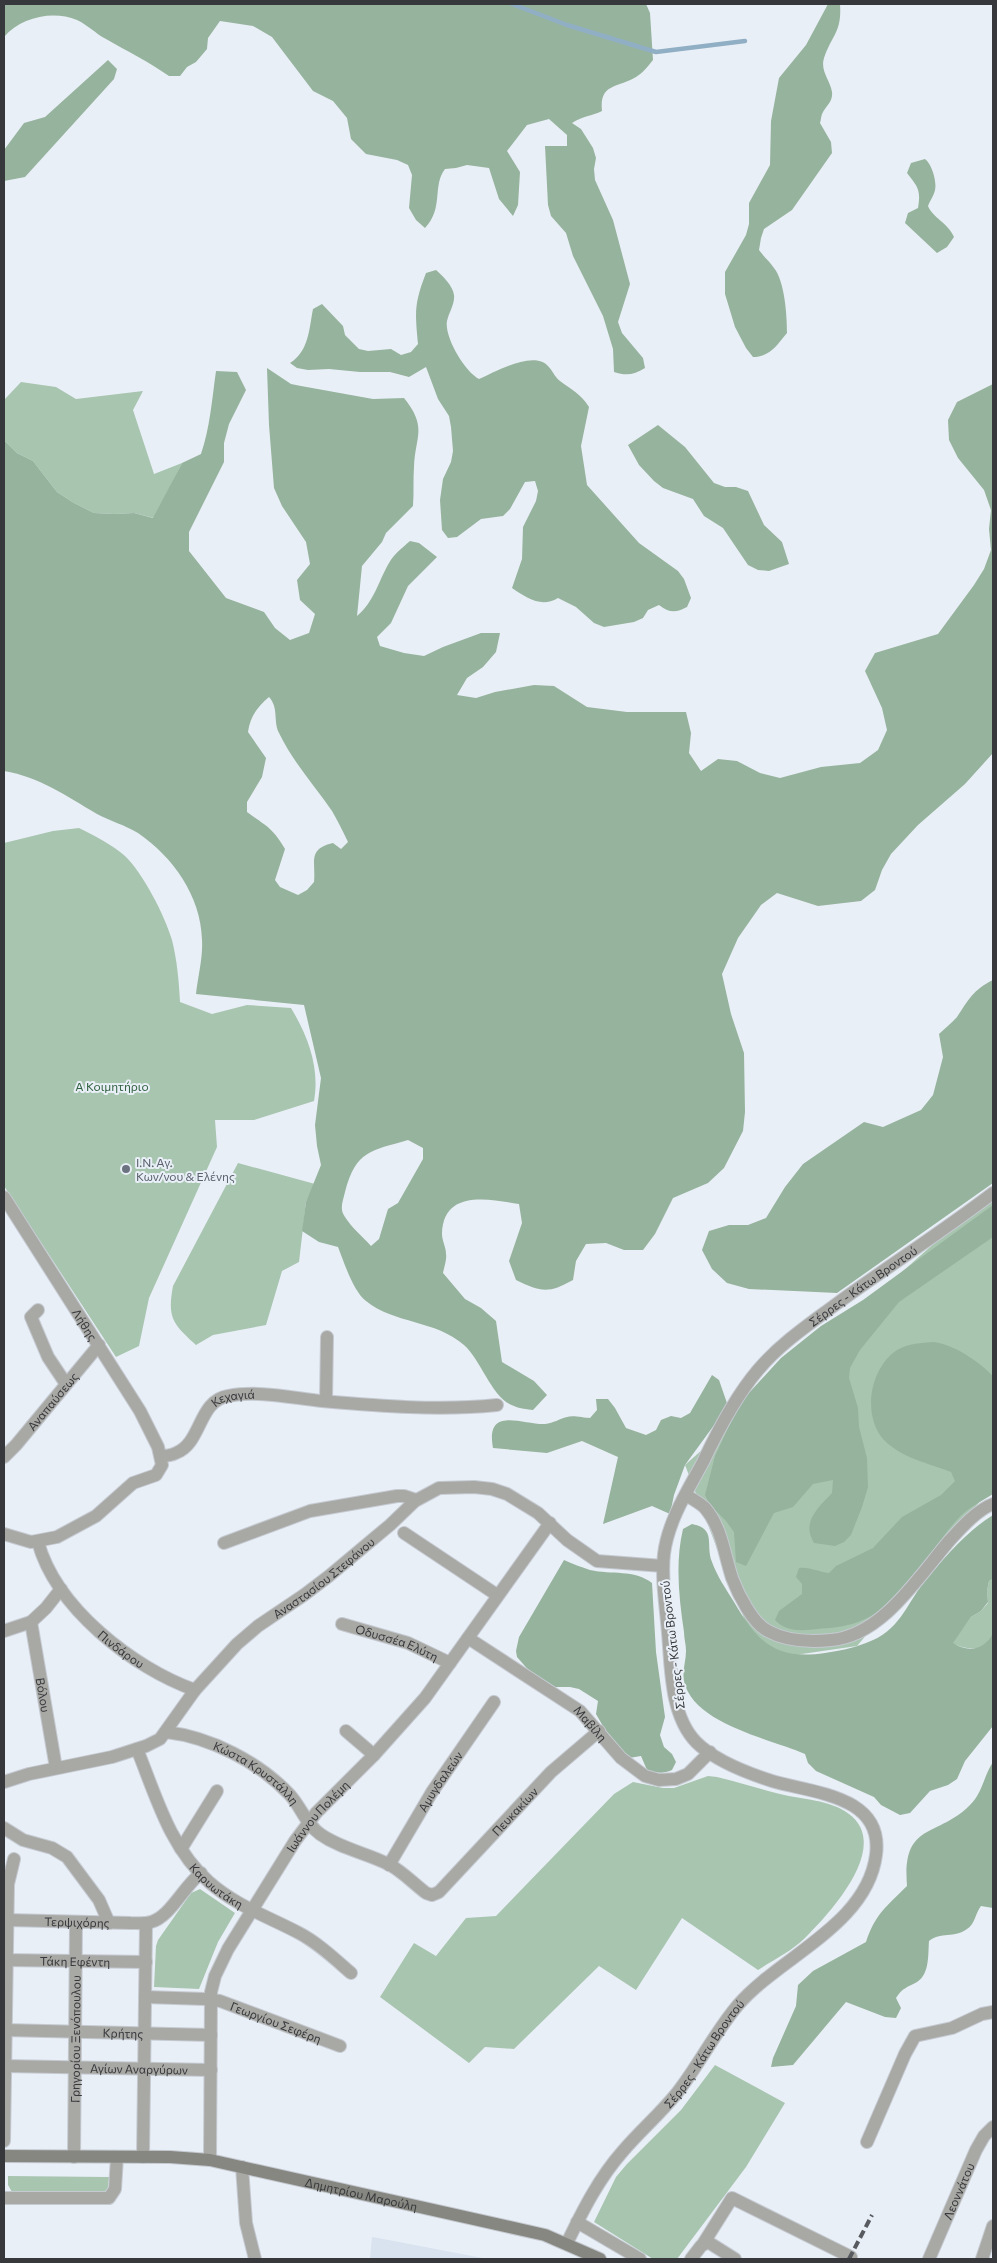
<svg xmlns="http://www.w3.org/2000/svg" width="997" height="2263" font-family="Commissioner,sans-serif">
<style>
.built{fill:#d9e3f0}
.green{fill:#a8c5b0}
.forest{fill:#96b39d;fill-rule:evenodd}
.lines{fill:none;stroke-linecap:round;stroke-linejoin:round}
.stream{stroke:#90afc4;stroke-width:4.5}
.minor-casing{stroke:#c5cad1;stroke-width:14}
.tertiary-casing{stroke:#c5cad1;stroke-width:14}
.secondary-casing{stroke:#c5cad1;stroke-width:14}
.minor{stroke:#a8a8a5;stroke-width:12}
.tertiary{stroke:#a8a8a5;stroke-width:12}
.secondary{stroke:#868781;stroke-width:12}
.rail{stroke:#575a5e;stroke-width:4;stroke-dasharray:8 4;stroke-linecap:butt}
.worship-dot{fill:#6b7280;stroke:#e9eff7;stroke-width:2}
.labels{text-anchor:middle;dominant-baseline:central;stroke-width:4;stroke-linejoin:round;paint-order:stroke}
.park-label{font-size:12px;fill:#2f603f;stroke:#e9eff7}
.worship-label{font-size:12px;fill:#5b616d;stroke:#e9eff7;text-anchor:start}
.street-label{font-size:12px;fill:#36383b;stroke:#e9eff7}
</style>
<rect width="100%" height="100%" fill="#e9eff7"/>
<!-- built -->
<path class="built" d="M372,2237H373L488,2259H370Z"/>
<!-- green -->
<path class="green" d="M21,382L56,387L76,399L143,391L133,410L154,474L182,463L154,518L134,513L114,514L94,513L74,503L57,492L33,461L17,453L4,440V393L5,399Z
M79,828C93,835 113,845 125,856C143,873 165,916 172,940C177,960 179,981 180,1002L212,1014L247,1005L291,1008C308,1036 320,1068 314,1101L254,1120H215L217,1147L149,1298L139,1346L116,1357L4,1186V843L53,831Z
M238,1163L315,1184L306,1202L299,1262L282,1271L266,1325L213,1335L196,1345C173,1324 167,1318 173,1286Z
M993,1191V1486L857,1646L760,1660L685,1465Z
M993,1579C993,1593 996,1623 993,1635C987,1653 965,1650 952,1643L971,1617L981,1611L988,1603L987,1591L989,1581Z
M708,1776L717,1777C738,1782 759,1789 780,1794C803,1800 829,1799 849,1814C892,1846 830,1913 805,1938C792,1951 773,1960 758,1970L682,1918L636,1990L599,1966L514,2049L485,2047L469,2063L380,1997L414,1943L436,1956L466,1918L496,1916L614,1794L633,1782L663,1788H674Z
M200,1889L235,1913L218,1942L199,1989L154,1987L156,1946L158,1940L191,1893Z
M715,2065L785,2103L746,2167L677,2259H653L594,2222L616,2177L627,2164L681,2110Z
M8,2176L109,2177L108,2188L105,2192H12L8,2185Z"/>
<!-- forest -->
<path class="forest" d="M4,4H646L650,13L653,60C648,66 643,73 636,77C618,88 599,83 602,111C592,116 582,116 572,123L581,129L593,148L596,158L594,169L595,180L613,220L630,284L618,322L622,333L643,358L645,368C634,375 626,376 614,372L613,349L603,316L573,256L566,233L551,216L548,205L545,146H567V135L549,119L527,125L507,151L520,172L518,205L513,216L499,199L489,168L467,165L456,168L445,169C432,186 444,208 425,228L416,220L409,208L412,175L408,165L397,160L366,154L351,139L347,118L333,101L313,91L272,37L253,26L220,21L208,38L207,49L196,62L187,67L180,76H169C149,62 127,51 106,39C96,34 88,25 77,20C53,10 21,17 4,37Z
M828,4H840C842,32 832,35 824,58C820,71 830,80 832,92C833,101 827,105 823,112C821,115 821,120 820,123L831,142L832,153L792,210L764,229L761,238L759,250C764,257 770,262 774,268C785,282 787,316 787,333C777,345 770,357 753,357L746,348L735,327L725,294V272L746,235L749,224V203L770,165L771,121L779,78L806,45Z
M108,60L117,69L114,79L25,177L4,181V150L24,123L45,117Z
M925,159C932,164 937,182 935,190C934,195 930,201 928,206C933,218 947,222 954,237L947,247L937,253L905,223L908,213L918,208C921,190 918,187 907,173L911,163Z
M436,270C443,276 453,286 454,295C455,304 449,312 447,321C444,337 465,372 479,379C495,372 533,350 548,366C553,371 554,376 560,381C572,390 581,394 589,407L581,446L587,485L639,543L678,571L684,579L691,598L687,607C676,613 669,613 659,605L648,610L643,618L634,622L604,627L594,623L576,607L558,598C541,608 527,598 512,588L522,559L523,527L536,501L538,491L535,481L525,482L510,509L503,516L481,519L457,537L448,538L442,530L440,500L443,479L451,462L453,451L451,427L449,416L438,399L426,367L409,377L390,372H360L329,369L308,370L297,368L290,363C309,351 309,329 313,309L322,304L343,326L345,335L359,349L368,351L391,349L401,355L411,352L418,344C415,312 414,304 426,273Z
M267,368L291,384L301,386L373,399L404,398C428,428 415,436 414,467C413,480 414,493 413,506L386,533L382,542L362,566L357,616C374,602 378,582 389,563C394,554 402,548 410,541L419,543L437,557L408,586L391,623L377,637L380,646L404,653L424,656L443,647L481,633H500L496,652L483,667L467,678L457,695L476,698L495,692L534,685L554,686L587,707L627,712H686L691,733L689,753L701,771L718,759L737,761L760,773L780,778L821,767L860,763L878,750L887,730L882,708L865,671L875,653L938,634L974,585L984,569L991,550L989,529L991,510L984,490L958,458L949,440L948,420L957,402L993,384V753L965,784L918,825L891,854L882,870L875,890L861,901L818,906L777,893L761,905L738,938L722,974L731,1014L744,1053L745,1112L743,1131L724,1168L708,1183L673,1198L655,1234L643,1250H624L606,1243L586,1244L576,1261L573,1280C548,1294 541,1292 516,1280L509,1261L522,1223L519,1204C489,1199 443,1189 442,1234C442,1241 446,1247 446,1254C447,1260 444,1267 443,1273L465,1299L481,1308L496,1321L502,1362L534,1381L547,1395L533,1410C527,1409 520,1409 514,1406C492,1399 482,1361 464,1345C436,1320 394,1324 366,1301C353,1291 344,1262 338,1247L319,1242L302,1231L306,1202L321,1165L317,1146L315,1125L321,1078L304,1005L196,994C198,976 203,958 202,940C201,896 173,857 138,833C125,825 110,821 97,814C66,796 40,777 4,771V440L17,453L33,461L57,492L74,503L94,513L114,514L134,513L153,518L182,463L201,454C210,428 212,399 216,371L237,372L246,390L229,424L224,443V462L189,532V551L226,598L264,612L275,628L290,640L309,633L315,614L300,600L297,580L310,564L306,542L282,506L274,488L269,425ZM269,697C279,708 273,721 279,733C293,762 314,785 332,811C338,821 343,832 348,842L341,849L333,843C307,849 316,862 314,882L307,890L298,895L280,887L275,880L285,849C272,827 266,826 247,812V802L262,777L266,758L248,732C250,717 257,707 269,697ZM408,1140L423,1148V1159L398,1203L388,1209L379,1239L371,1246C363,1237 352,1228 345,1217C339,1209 343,1201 345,1192C356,1150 371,1151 408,1140Z
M658,425L685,447L714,483L725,487H736L748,491L764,525L782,542L789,564L769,571L758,570L748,565L723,528L704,516L693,499L663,488L654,481L639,465L628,445Z
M993,980V1183L837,1293L749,1289L727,1283L712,1269L702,1250L709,1231L729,1225H748L766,1218L785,1187L803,1164L864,1122L883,1127L921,1110L933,1095L943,1057L939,1034C945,1028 952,1023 957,1017C969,999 973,990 993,980Z
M993,1205V1237L899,1302L860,1350L850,1368L849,1378L858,1408L859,1427L867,1458L868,1487L862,1507L851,1535L844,1542L835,1546L814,1543C801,1522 818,1508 832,1493L833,1480L813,1484L793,1507L774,1513L746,1566L736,1562L734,1532L726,1521L710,1505L705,1495L715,1456L736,1411L747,1395L781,1358L821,1326L863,1300Z
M934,1342C955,1345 978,1361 993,1376V1494C980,1502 966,1509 956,1521C928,1552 901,1607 858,1622C845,1627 830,1628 817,1629C801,1631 786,1632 775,1620L779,1611L802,1594V1584L796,1577L799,1568C811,1567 818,1572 829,1573L836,1566L873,1548L902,1517L941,1495L955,1481L951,1472C928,1463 901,1458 883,1439C862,1414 870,1368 897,1350C909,1343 921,1343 934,1342Z
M712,1375L719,1380L728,1406L685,1465L674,1495L670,1514L652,1506L603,1524L618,1457L582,1441L547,1453L493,1448C485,1405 523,1425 545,1424C554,1423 559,1419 567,1417C573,1415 584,1418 590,1418L597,1410L596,1399H608L615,1408L626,1428L646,1435L656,1430L661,1420L671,1416L681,1418L690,1413Z
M993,1515V1579L989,1581L987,1591L988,1602L981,1611L971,1617L953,1643C968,1653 985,1650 993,1633V1726L965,1761L957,1779L948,1785L930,1791L910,1813L900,1815L881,1805L874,1797L816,1771L808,1763L805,1754C771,1739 693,1724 684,1681C682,1671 686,1661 686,1651C686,1645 684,1638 684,1632C679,1598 675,1563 683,1529L692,1524C717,1529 705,1544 712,1562C717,1576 726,1589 734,1602C758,1643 776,1660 825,1653C839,1651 853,1648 866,1643C900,1631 905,1606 925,1581C944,1558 967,1531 993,1515Z
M564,1560C572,1564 582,1567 590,1570C612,1575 634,1569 652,1583L656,1652L665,1717L660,1735L664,1747L672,1754L676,1762L672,1770C663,1774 656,1773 647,1770L641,1756L629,1758L604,1728L596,1714L598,1701L579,1689L570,1687H555L531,1673L517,1657L516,1651L519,1637Z
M993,1762V1908L981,1906C975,1914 975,1924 967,1929C955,1938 940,1932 929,1941C928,1953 930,1974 917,1982C908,1987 902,1988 896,1998L901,2008L896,2018L885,2017L846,2002L793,2065L771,2067L773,2058L796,2006L798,1985L813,1971L866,1942C875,1914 887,1906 907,1886C902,1822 936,1838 969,1806C983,1793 983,1777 993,1762Z"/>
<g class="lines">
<!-- stream -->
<path class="stream" d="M512,4L567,25L656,52L745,41"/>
<!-- minor casing -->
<g class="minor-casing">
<g id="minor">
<path id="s1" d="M4,1197L140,1411L158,1447L162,1465L156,1475L133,1483L96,1516L57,1537L31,1542L4,1534"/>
<path d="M38,1310L31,1317L48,1357L66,1384"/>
<path d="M326,1401L327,1337"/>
<path id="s2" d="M161,1456C166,1456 172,1455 176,1453C202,1443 198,1401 228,1396C258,1390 292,1398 322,1401C380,1406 439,1411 497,1405"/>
<path id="s3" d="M4,1457L16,1445L99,1345"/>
<path d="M686,1495C692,1499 700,1503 705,1508C722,1528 724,1554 732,1578C738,1594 753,1624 768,1631C786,1641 811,1642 831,1640C882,1636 919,1576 950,1540C962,1527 977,1510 993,1504"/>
<path d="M404,1533L497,1595"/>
<path id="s4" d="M38,1542C56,1608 133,1668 195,1690"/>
<path d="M224,1543L310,1511L397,1496H404L416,1500"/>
<path id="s5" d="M31,1622L56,1768"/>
<path id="s6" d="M342,1624L408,1643L450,1663"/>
<path d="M4,1631L31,1622L46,1608L61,1589"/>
<path id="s7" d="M468,1638L580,1711L621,1758L645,1776L659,1780L676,1779L688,1774L710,1752"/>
<path d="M346,1731L374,1755"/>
<path id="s8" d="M166,1732C210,1737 259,1762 290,1795C301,1807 306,1824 320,1834C341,1849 367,1853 390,1865C403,1872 414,1884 426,1893L432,1895L439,1892L551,1772L599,1731"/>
<path id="s9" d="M137,1749C156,1796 170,1848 209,1882C236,1906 269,1917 299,1933C318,1943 335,1959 351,1973"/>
<path id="s10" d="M4,1782L29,1774L112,1757L146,1746L160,1739L195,1690L237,1644L258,1626L304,1595L329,1576L390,1525L415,1501L439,1488L474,1487L492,1489L507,1494L538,1513L567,1540L597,1561L663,1566"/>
<path d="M4,1828L23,1840L52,1848L67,1857L99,1900L109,1923"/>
<path d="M181,1849L217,1791"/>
<path id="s11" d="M389,1865L432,1792L494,1702"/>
<path id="s12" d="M7,1920L131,1923C138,1923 145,1924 151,1922C170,1917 184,1886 201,1873"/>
<path id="s13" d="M4,1960L146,1962"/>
<path id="s14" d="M145,1997L205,1999L220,2001L340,2046"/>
<path id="s15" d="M4,2030L211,2035"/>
<path id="s16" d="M5,2066L211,2070"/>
<path d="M4,2141L8,1884L14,1859"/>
<path d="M867,2142L905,2054L915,2036L952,2028L982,2014L993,2012"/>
<path id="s17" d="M74,2157L76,1922"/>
<path d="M143,2157L146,1923"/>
<path id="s18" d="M210,2160L211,1992L215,1976L228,1949L295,1841L316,1813L374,1755L425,1698L550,1523"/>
<path d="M242,2167L246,2223L255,2259"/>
<path d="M4,2198H109L115,2189L117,2157"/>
<path d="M577,2222L640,2259"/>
<path d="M703,2244L732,2198L851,2257"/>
<path d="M691,2259L701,2246L708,2242L735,2259"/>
<path id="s19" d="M929,2259L976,2150L984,2136L993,2127"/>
<path d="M982,2259L993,2226"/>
</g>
</g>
<!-- tertiary casing -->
<g class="tertiary-casing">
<g id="tertiary">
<path id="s20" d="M567,2243C583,2210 599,2178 623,2151C640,2131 660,2114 677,2093C699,2065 715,2032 738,2005C779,1957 867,1925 876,1855C884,1795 812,1793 772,1781C747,1773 715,1761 696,1742C670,1715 671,1667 668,1633C666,1607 661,1579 664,1554C668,1521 688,1490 703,1462C718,1430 735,1397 758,1370C780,1344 808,1325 835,1305C887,1267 942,1232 993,1193"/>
</g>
</g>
<!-- secondary casing -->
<g class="secondary-casing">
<g id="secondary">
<path id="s21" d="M4,2156L170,2157L210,2160L545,2235L600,2259"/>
</g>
</g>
<!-- minor -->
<use href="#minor" class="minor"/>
<!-- tertiary -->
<use href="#tertiary" class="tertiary"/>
<!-- secondary -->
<use href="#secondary" class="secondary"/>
<!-- rail -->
<path class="rail" d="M849,2259L872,2215"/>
</g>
<!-- markers -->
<circle class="worship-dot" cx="126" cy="1169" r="5"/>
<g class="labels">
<!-- park labels -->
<g class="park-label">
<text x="112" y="1086">Ά Κοιμητήριο</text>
</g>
<!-- worship labels -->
<g class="worship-label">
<text x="136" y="1162">Ι.Ν. Αγ.<tspan x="136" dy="14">Κων/νου &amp; Ελένης</tspan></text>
</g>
<!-- street labels -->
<g class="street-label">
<text stroke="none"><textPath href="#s20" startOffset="1269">Σέρρες - Κάτω Βροντού</textPath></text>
<text stroke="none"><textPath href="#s1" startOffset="151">Λήθης</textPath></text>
<text stroke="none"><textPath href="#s2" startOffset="100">Κεχαγιά</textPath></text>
<text stroke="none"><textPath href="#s3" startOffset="74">Αναπαύσεως</textPath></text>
<text stroke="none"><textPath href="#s10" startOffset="394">Αναστασίου Στεφάνου</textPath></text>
<text stroke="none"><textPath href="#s6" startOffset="58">Οδυσσέα Ελύτη</textPath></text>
<text transform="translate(672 1645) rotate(-97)">Σέρρες - Κάτω Βροντού</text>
<text stroke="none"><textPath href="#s4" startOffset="138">Πινδάρου</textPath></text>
<text stroke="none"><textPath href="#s5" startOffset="74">Βόλου</textPath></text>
<text stroke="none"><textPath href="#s7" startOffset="150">Μαβίλη</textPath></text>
<text stroke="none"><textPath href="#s8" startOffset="101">Κώστα Κρυστάλλη</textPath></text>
<text stroke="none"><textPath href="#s11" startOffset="98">Αμυγδαλεών</textPath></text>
<text stroke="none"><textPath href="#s8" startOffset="438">Πευκακίων</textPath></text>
<text stroke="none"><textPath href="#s18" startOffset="375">Ιωάννου Πολέμη</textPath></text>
<text stroke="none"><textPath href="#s9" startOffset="161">Καρυωτάκη</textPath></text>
<text stroke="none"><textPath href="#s12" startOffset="70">Τερψιχόρης</textPath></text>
<text stroke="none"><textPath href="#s13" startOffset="71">Τάκη Εφέντη</textPath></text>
<text stroke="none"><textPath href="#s14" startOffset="135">Γεωργίου Σεφέρη</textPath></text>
<text stroke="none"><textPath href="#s15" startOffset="119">Κρήτης</textPath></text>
<text stroke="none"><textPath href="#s17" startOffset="118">Γρηγορίου Ξενόπουλου</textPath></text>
<text stroke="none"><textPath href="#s20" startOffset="235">Σέρρες - Κάτω Βροντού</textPath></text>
<text stroke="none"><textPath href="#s16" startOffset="134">Αγίων Αναργύρων</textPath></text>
<text stroke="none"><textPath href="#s19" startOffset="74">Λεοννάτου</textPath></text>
<text stroke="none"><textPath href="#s21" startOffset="361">Δημητρίου Μαρούλη</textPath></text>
</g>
</g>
<!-- border -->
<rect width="997" height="2263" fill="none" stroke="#36383b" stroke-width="10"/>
</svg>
